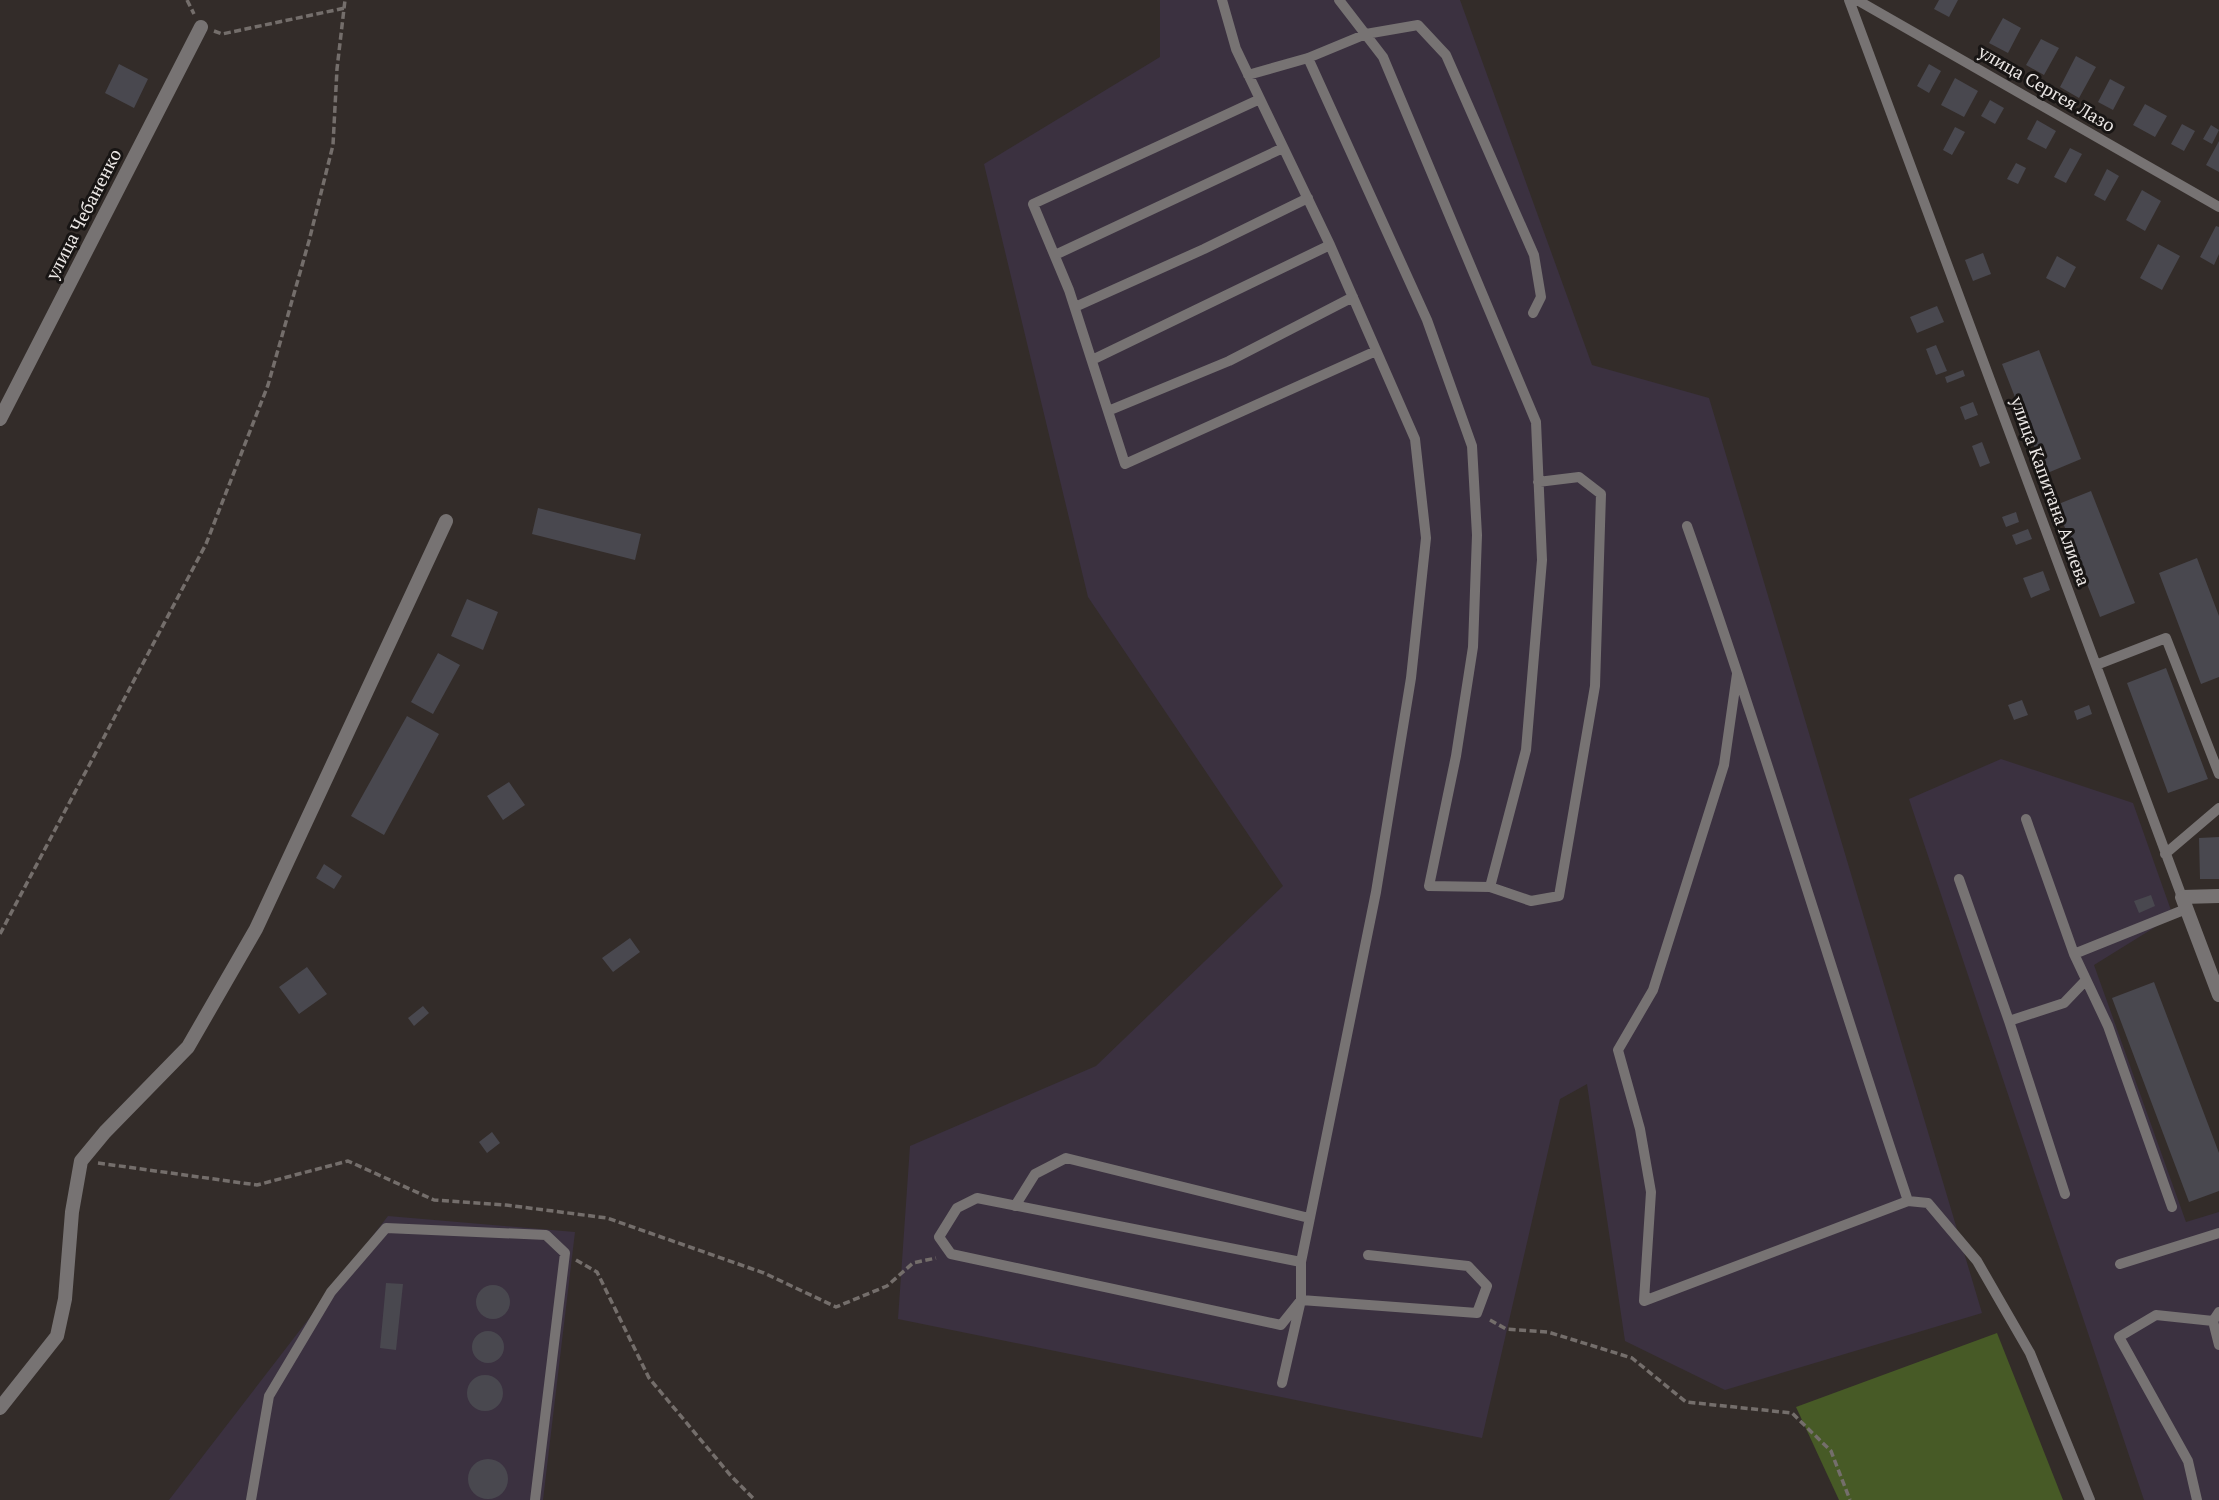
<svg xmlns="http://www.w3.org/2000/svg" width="2219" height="1500" font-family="'PT Serif',serif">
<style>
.industrial{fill:#3b3140}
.green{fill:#475a26}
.building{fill:#49484f}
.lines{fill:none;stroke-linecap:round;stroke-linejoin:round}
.path{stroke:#746e6b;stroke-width:3.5;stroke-dasharray:7 3.5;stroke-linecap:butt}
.service{stroke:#777373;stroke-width:10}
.minor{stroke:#777373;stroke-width:14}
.labels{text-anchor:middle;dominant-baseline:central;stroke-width:6;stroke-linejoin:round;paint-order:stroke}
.street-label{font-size:18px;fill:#ece8e6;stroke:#181514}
</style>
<rect width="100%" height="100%" fill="#332c29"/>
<!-- industrial -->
<path class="industrial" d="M1160,0H1460L1592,365L1709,398L1982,1313L1725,1390L1625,1341L1587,1084L1560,1099L1482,1438L898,1319L910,1146L1096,1066L1283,886L1088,597L984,164L1160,57Z
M2001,759L2133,803L2173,916L2094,965L2186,1222L2219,1212V1500H2144L1909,799Z
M388,1216L575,1232L543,1500H169Z"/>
<!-- green -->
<path class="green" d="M1997,1333L2063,1500H1839L1796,1407Z"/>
<!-- building -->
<path class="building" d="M1939,0H1958L1949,17L1934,9Z
M2003,18L2021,28L2008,53L1989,43Z
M2041,39L2059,48L2044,75L2026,65Z
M2076,56L2096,67L2079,98L2060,87Z
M119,64L148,79L134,108L105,93Z
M1929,64L1941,71L1929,93L1917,86Z
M1955,78L1978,91L1964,117L1941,105Z
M2110,79L2125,87L2113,110L2098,102Z
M1990,100L2004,108L1995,124L1981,116Z
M2145,104L2167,116L2155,137L2133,125Z
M2037,120L2056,131L2046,149L2027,139Z
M2182,124L2195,131L2184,151L2171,144Z
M2211,125L2219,130L2212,144L2203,139Z
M1955,127L1965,132L1952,155L1943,150Z
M2219,141V172L2206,165Z
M2070,148L2082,154L2066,183L2054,177Z
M2016,163L2026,168L2018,184L2007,179Z
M2107,169L2119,176L2105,201L2094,195Z
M2142,190L2161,201L2145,231L2126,220Z
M2216,226L2219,227V254L2214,265L2200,257Z
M2158,244L2180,256L2162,290L2140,278Z
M1983,253L1991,274L1973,281L1965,260Z
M2057,256L2076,267L2065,288L2046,278Z
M1937,306L1944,322L1917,333L1910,317Z
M1936,345L1947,371L1936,375L1926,349Z
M2039,350L2081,459L2045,474L2002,364Z
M1963,370L1965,376L1947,383L1945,377Z
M1973,402L1978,415L1965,420L1960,407Z
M1982,442L1990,463L1980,467L1972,446Z
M2091,491L2135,603L2100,617L2056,505Z
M538,508L641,534L635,560L532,534Z
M2016,512L2019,522L2006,527L2002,517Z
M2028,529L2032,539L2016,545L2012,535Z
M2197,558L2219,616V677L2201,684L2159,573Z
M2043,571L2050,590L2031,598L2023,578Z
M467,599L498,612L483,650L451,636Z
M438,653L460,665L433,714L411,702Z
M2166,668L2208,779L2168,793L2127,683Z
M2022,700L2028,715L2014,720L2008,705Z
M2089,705L2092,714L2077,720L2074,711Z
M407,716L439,734L384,835L351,816Z
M509,782L525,805L503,820L487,796Z
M2219,837V879H2200L2199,838Z
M324,864L342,876L334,889L316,878Z
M2151,895L2155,906L2139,913L2134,901Z
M630,938L640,952L613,972L602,958Z
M307,967L327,994L299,1014L279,987Z
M2154,982L2219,1153V1191L2189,1202L2112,998Z
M423,1006L429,1013L414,1026L408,1018Z
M492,1132L500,1143L487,1153L479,1142Z
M386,1283L403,1284L396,1350L380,1348Z
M476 1302a17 17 0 1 1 34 0a17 17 0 1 1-34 0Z
M472 1347a16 16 0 1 1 32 0a16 16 0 1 1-32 0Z
M467 1393a18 18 0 1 1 36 0a18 18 0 1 1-36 0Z
M468 1479a20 20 0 1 1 40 0a20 20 0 1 1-40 0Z"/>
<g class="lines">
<!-- path -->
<path class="path" d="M187,0L194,14
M214,31L222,34L345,8
M0,934L206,544L268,385L309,241L333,145L337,69L345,0
M98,1163L257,1185L348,1161L434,1200L506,1205L607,1218L764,1273L836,1307L887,1286L913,1263L936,1258
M576,1260L597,1272L649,1378L731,1476L755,1500
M1490,1320L1506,1329L1548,1332L1632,1358L1686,1402L1792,1413L1831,1451L1850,1500"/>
<!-- service -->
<path class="service" d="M1222,0L1236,49L1330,245L1415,439L1426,538L1411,678L1376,892L1301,1262V1300L1282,1383
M1339,0L1383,57L1536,422L1542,560L1526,750L1490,887L1531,901L1559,896L1595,686L1601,494L1579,477L1538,482
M1849,0L2182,897
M1857,0L2219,207
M1308,58L1427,320L1472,446L1477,535L1473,647L1456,756L1429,886L1490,887
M1248,75L1308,58L1366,34L1418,25L1446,55L1534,255L1541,297L1533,313
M1260,99L1033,204L1069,290L1125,464L1376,351
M1055,255L1283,148
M1075,307L1204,249L1308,198
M1092,360L1330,245
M1108,411L1229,361L1353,297
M1687,526C1766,749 1832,976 1908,1201L1928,1203L1977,1261L2030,1353L2090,1500
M2096,665L2166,638L2219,774
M1737,674L1724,765L1653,990L1618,1050L1640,1129L1651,1192L1644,1301L1908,1201
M2026,819L2074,954L2108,1026L2172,1207
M2165,854L2219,808
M1959,879L2009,1021L2065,1194
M2074,954L2186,909
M2009,1021L2064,1003L2086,980
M1015,1206L1035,1174L1066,1158L1309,1218
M1301,1262L977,1198L957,1208L939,1237L951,1254L1281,1325L1301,1300L1477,1313L1487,1286L1468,1266L1368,1255
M2120,1264L2219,1233
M2219,1312L2213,1321L2219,1345
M251,1500L269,1396L331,1292L386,1228L546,1235L565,1253L535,1500
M2197,1500L2188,1461L2119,1337L2156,1315L2213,1321"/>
<!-- minor -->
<path class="minor" d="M0,419L201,27
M2219,896L2182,897L2219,995
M0,1408L57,1336L65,1299L72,1212L81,1161L105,1132L188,1047L256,929L446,521"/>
</g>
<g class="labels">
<!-- street labels -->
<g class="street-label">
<text transform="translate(2047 88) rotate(30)">улица Сергея Лазо</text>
<text transform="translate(83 214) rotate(-63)">улица Чебаненко</text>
<text transform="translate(2051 491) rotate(70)">улица Капитана Алиева</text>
</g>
</g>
</svg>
